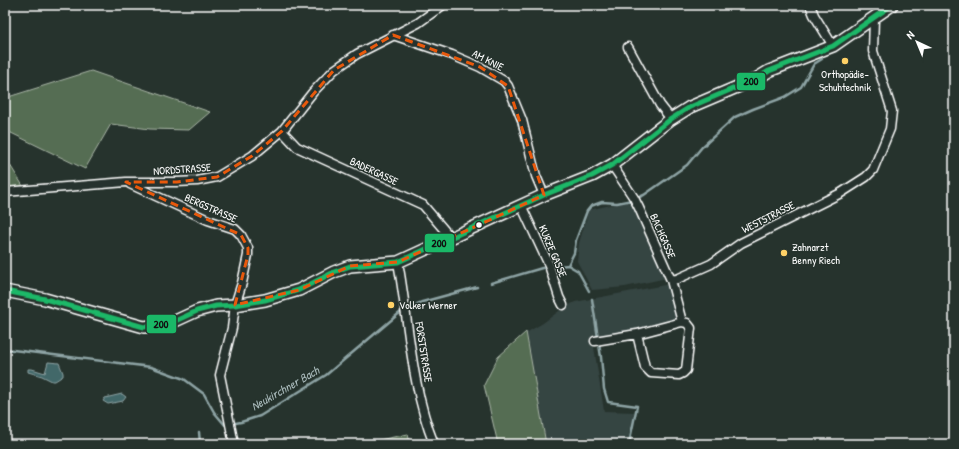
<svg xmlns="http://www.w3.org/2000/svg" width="959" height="449" font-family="'Patrick Hand',sans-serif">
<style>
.built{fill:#364442}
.green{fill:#556d52;stroke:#aab6a8}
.water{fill:#436769;stroke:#8ea4a5}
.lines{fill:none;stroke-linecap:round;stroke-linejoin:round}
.stream{stroke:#8ea4a5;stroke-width:2.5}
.street-casing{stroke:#fff;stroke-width:11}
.secondary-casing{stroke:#fff;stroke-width:14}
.street{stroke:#26332d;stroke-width:8}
.secondary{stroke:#26332d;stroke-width:11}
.bus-1-casing{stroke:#26332d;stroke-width:8}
.bus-1{stroke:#1ab867;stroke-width:5}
.marked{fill:none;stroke:#e8590c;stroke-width:3;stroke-dasharray:8 5;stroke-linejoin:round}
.poi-dot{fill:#ffd166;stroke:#26332d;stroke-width:1.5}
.bus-dot{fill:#fff;stroke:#26332d;stroke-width:1.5}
.labels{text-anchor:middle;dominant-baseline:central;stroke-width:3;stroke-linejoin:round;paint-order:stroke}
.street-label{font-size:11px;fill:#fff;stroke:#26332d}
.poi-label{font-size:11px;fill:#fff;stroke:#26332d;text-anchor:start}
.water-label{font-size:12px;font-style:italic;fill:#aabbbc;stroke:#26332d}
.line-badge{stroke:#26332d;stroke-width:1.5}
.pale-badge-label{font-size:11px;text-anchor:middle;font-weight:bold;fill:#111}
</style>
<rect width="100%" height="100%" fill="#26332d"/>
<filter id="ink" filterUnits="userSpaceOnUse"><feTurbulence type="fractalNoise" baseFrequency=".025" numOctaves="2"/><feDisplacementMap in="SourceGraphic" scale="8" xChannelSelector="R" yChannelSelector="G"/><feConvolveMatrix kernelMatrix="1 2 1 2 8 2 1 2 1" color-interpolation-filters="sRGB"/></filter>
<g filter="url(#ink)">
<!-- built -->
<path class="built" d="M632,200L667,278L625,287L592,290L577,261L579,243L589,210Z
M670,284L677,320L593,341L604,411L634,412L630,444H546L526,333L543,323L563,308L575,302Z"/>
<!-- green -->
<path class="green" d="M91,71L210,112L189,130L150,129L111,124L85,169L5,130V98Z
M5,157L23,186L5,188Z
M526,332L546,444H498L484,385L498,357Z
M408,434L410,444H360Z"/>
<!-- water -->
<path class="water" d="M48,362L59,363L63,373V376L55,381H52L42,376L28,372V369H32L45,373Z
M122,394L126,397L123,401L108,404L103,401L105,398Z"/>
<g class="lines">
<!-- stream -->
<path class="stream" d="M568,265L578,271L589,291
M491,283L542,268L568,265L574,253L576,240L587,211L591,206L602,202L617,203L632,200L644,195L687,165L702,147L735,117L753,109L785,97L801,87L814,64L822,59
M592,299L601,357L604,389L608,402L637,406L629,444
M5,349L151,367L184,379L204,394L214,412L225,425L241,422L260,416L326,375L402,311L422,302L477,287
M199,432L200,443"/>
<!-- street casing -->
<g class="street-casing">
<path id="street" d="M810,5L814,15L833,46
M393,35L452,55L480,67L504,81L508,86L522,120L536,176L544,195
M628,47L660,105L671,119
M282,131L297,147L423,205L451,238
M130,184L208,220L235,229L241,235L248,248V255L242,283L235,305L232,328L220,375L234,444
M5,192L126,182H177L197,181L217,177L252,156L282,131L313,92L334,70L357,54L418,23L443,5
M521,205L549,265L559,297L563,305
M398,262C409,323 411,387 434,444
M671,280L677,279L711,264L741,243L841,193L866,177L873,170L890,129L892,111L873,51L874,18
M637,334L645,367L651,373L679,375L683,373L686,370L691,328L687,323L682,322
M595,341L637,334L682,322L671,280L639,208L634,198L612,165"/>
</g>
<!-- secondary casing -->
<g class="secondary-casing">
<path id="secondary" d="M5,291L45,299L144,327L159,325L173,322L197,311L216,306L235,305L265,300L299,290L334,272L350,266L398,262L544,195L592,176L612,165L671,119L690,107L756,79L769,71L833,46L892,5"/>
</g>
<!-- street -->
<use href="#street" class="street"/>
<!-- secondary -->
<use href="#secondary" class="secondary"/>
<!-- bus-1 casing -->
<g class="bus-1-casing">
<path id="bus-1" d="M5,291L45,299L144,327L173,322L197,311L216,306L235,305L265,300L299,290L334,272L350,266L398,262L544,195L592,176L612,165L671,119L690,107L756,79L769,71L833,46L892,5"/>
</g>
<!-- bus-1 -->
<use href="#bus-1" class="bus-1"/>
</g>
</g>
<!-- marked area -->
<path class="marked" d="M393,35L480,67L508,86L544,195L398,262L350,266L299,290L235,305L248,255V248L241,235L126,182H177L217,177L252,156L282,131L334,70Z"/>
<!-- markers -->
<g class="poi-dot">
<circle cx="845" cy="61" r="4"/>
<circle cx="784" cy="253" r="4"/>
<circle cx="391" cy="305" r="4"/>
</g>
<circle class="bus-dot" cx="479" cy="225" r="3.5"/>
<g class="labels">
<!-- street labels -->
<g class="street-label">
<text transform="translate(488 60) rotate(27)">AM KNIE</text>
<text transform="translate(182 169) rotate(-4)">NORDSTRASSE</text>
<text transform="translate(374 171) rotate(25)">BADERGASSE</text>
<text transform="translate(211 208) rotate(24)">BERGSTRASSE</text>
<text transform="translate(768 217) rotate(-27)">WESTSTRASSE</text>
<text transform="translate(663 236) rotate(66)">BACHGASSE</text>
<text transform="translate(553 251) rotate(67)">KURZE GASSE</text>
<text transform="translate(424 352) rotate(81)">FORSTSTRASSE</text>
</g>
<!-- poi labels -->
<g class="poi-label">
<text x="845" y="74" text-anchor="middle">Orthopädie-<tspan x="845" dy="13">Schuhtechnik</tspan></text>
<text x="792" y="247">Zahnarzt<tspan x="792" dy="13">Benny Riech</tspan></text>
<text x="399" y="305">Volker Werner</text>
</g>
<!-- water labels -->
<g class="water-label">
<text transform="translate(285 388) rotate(-30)">Neukirchner Bach</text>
</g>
</g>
<g class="line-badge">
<rect x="736" y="72" width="30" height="19" rx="4" fill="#1ab867"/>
<rect x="424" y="233" width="31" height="20" rx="4" fill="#1ab867"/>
<rect x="146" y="314" width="31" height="20" rx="4" fill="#1ab867"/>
</g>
<g class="pale-badge-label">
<text x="751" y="85">200</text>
<text x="439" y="247">200</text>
<text x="161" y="328">200</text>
</g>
<!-- margin -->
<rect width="959" height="449" fill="none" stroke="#26332d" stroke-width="20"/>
<rect x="10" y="10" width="939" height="429" fill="none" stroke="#fff" stroke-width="1.5" filter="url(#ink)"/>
<!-- north arrow -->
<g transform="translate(917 42) rotate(316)" stroke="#26332d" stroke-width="3" paint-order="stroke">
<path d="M0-3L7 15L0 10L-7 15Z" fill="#ffffff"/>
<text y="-6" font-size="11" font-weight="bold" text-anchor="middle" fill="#ffffff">N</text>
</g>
</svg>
